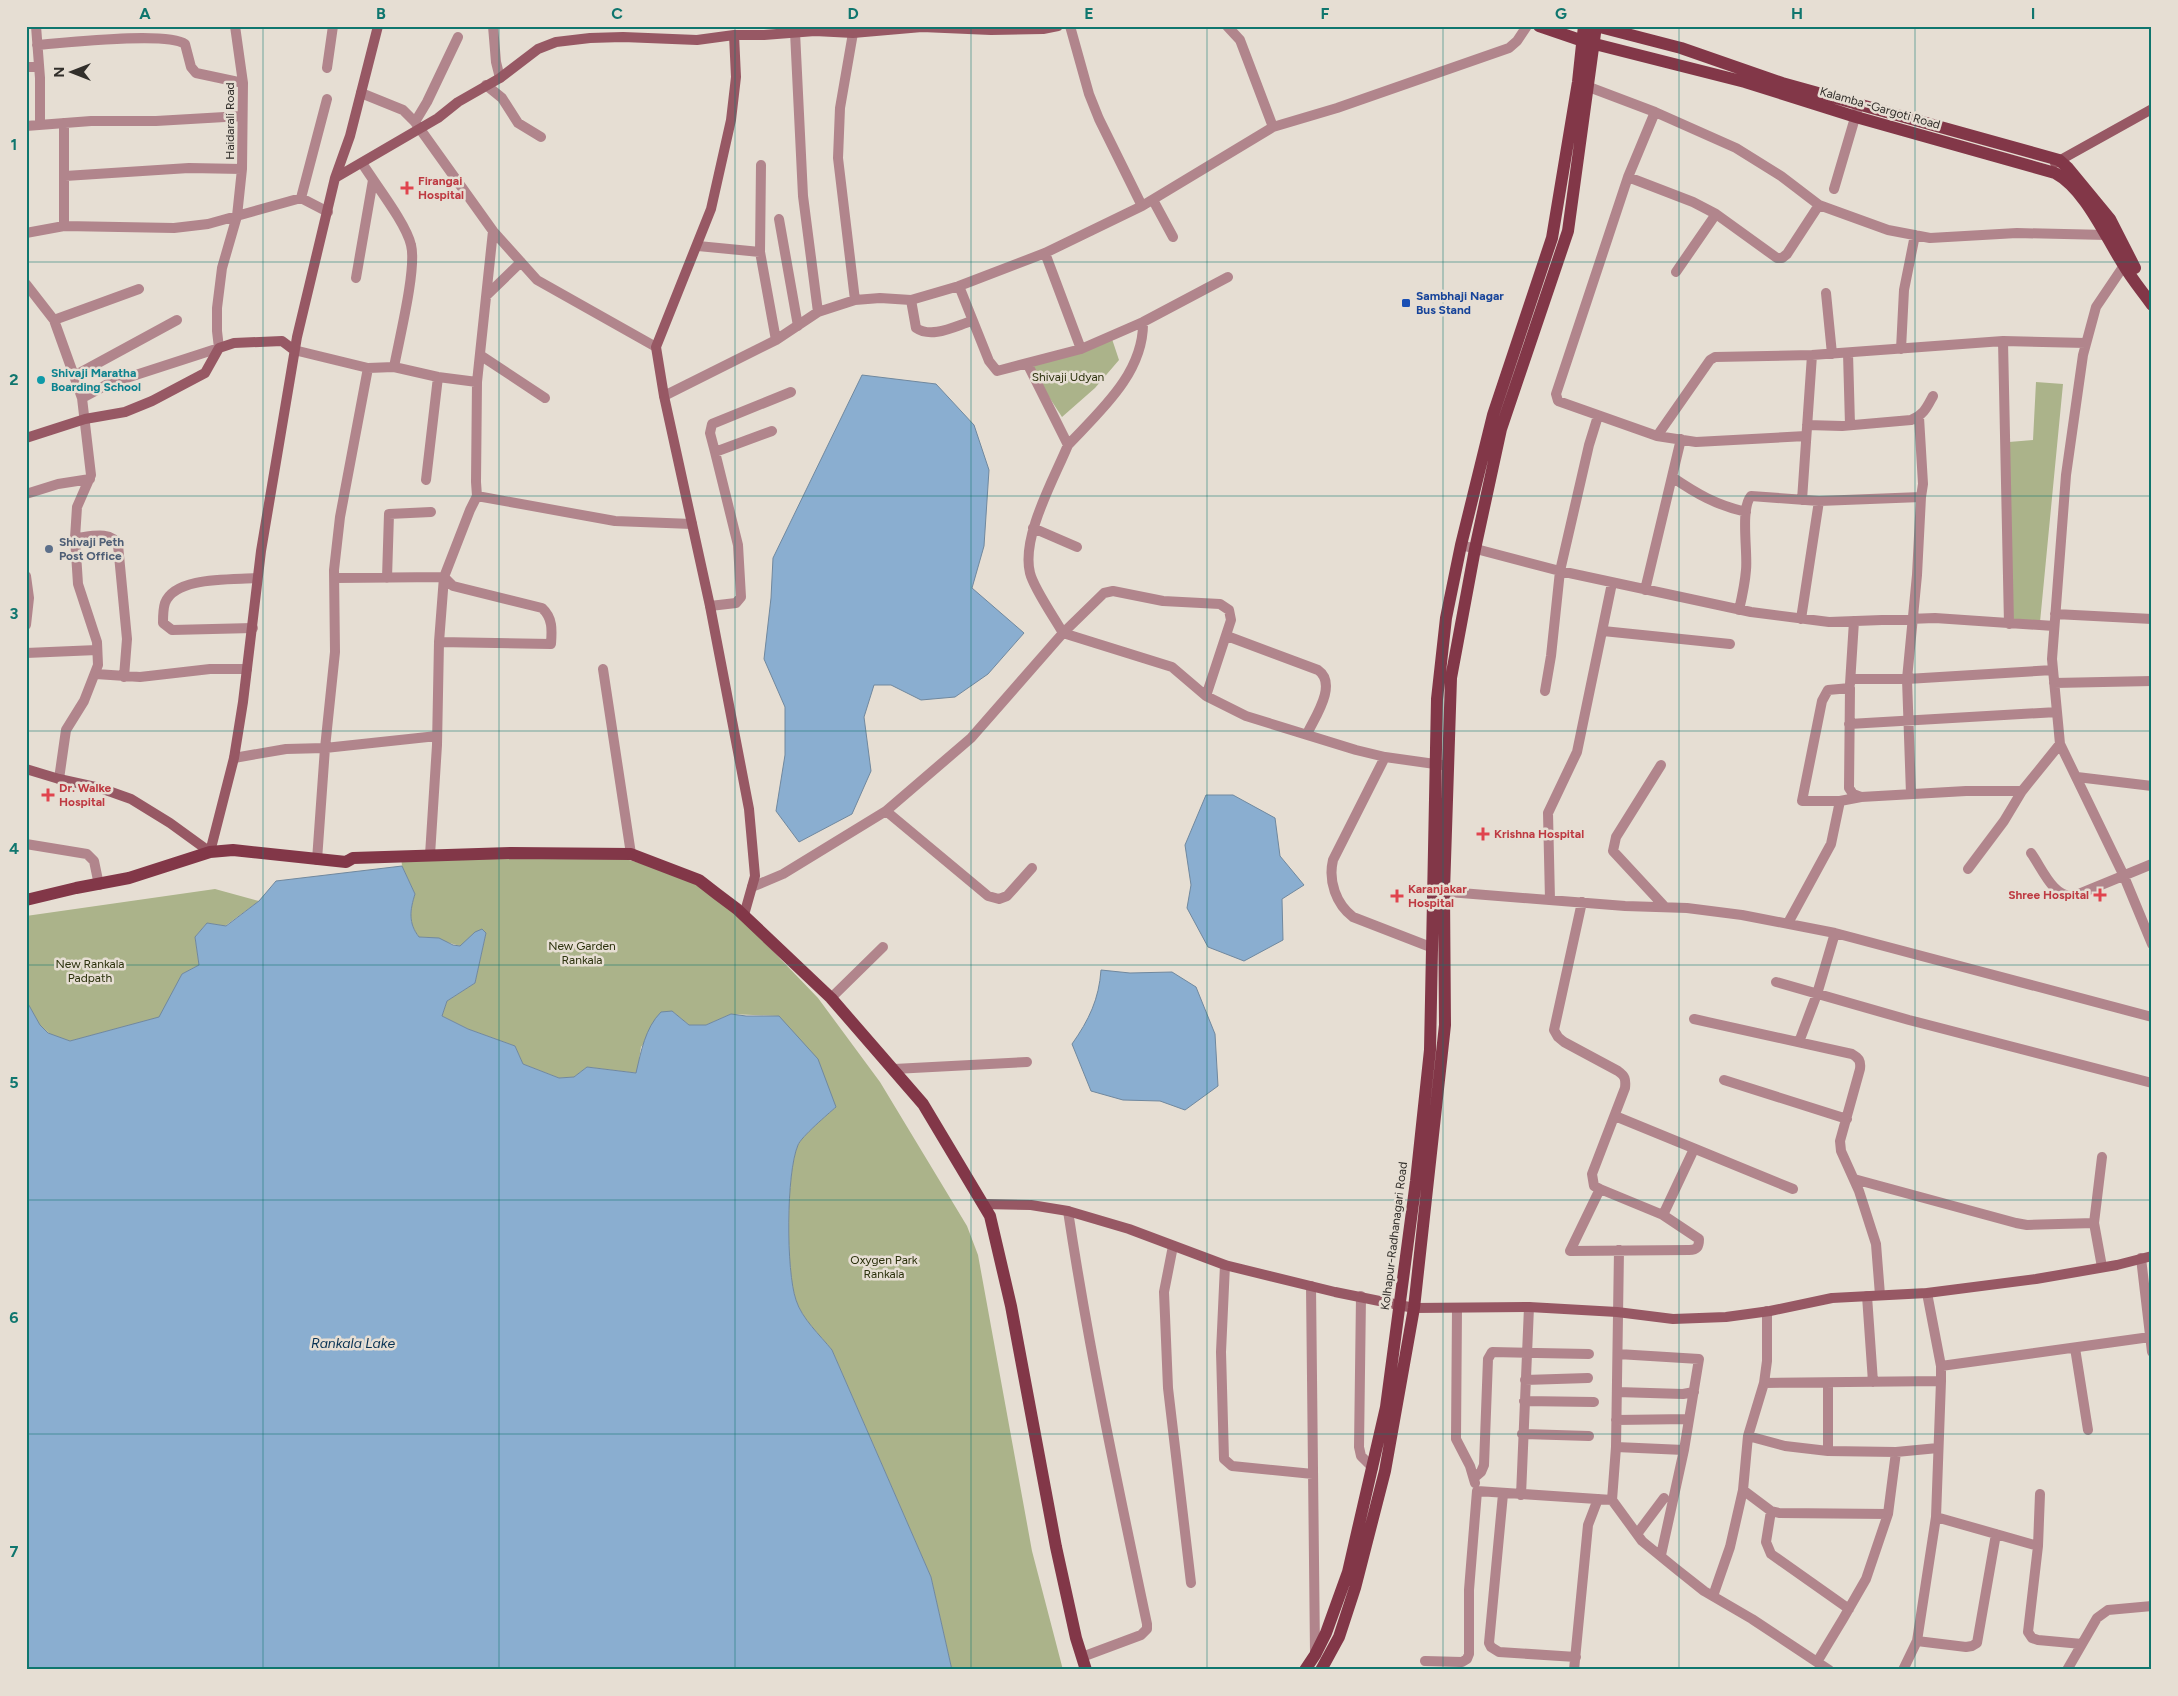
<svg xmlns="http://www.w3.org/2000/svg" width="2178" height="1696" font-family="Figtree,sans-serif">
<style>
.green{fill:#abb38a}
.water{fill:#8aaed0;stroke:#70889e}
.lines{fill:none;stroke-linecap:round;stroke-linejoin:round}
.street{stroke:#b1858c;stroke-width:10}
.secondary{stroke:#975864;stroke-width:10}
.primary{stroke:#823748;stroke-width:12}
.grid{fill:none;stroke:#0f766e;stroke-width:1;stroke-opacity:0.55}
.health-dot{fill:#e0444e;stroke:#e6ded3;stroke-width:2}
.transit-dot{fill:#1a4fb4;stroke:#e6ded3;stroke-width:2}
.culture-dot{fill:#0f9aa8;stroke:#e6ded3;stroke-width:2}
.service-dot{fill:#5c6f8a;stroke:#e6ded3;stroke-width:2}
.labels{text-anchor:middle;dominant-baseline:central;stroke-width:5;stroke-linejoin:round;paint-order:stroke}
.street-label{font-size:12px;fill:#322f2b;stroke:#e6ded3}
.health-label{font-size:12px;font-weight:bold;fill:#be3a42;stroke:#e6ded3;text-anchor:start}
.transit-label{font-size:12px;font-weight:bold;fill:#164399;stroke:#e6ded3;text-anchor:start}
.culture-label{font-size:12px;font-weight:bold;fill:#0d838f;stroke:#e6ded3;text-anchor:start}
.park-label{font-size:12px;fill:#2b310c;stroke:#e6ded3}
.service-label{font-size:12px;font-weight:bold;fill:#4e5e75;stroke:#e6ded3;text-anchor:start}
.water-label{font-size:14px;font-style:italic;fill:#063152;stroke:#e6ded3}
.neatline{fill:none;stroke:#0f766e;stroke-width:2}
.grid-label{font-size:16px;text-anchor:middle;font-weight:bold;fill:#0f766e}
</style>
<rect width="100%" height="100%" fill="#e6ded3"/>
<!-- green -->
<path class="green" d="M1111,336L1119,360L1095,388L1062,417L1027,363Z
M2036,382L2063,384L2040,622L2012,620L2009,442L2033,440Z
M608,854L699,880L747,924L818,998L880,1082L967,1226L978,1255L1032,1551L1063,1670H952L931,1577L832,1350C820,1335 802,1319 796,1300C786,1271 786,1173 798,1145C801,1137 828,1114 836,1107L779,1016L731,1014L706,1025H689L672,1011L641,1047L637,1073L587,1067L574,1077L559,1078L523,1064L515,1046L468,1029L442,1016L447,1001L475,983L486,933L460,946L429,937H419C408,923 410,910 415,894L402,866L401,856Z
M215,889L259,901L225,926L207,923L195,937L199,965L182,974L160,1017L70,1041L51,1035L39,1024L26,1000V916Z"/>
<!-- water -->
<path class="water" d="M862,375L936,384L974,425L989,470L984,546L972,588L1024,633L988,674L955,697L921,700L891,685H874L864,717L871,771L852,814L799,842L776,811L785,755V707L764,659L771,598L773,558Z
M1206,795H1233L1275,818L1280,856L1304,885L1282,899L1283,940L1244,961L1208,947L1187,908L1191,885L1185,845Z
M402,866L415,894C410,910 408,923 419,937L439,938L453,945L460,946L475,932L482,929L486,933L475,983L447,1001L442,1016L468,1029L515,1046L523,1064L559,1078L574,1077L587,1067L636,1073C641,1052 645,1028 661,1012L672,1011L689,1025H706L731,1014L746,1016H779L818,1059L836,1107C828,1114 801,1137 798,1145C786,1173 786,1271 796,1300C802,1319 820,1335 832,1350L931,1577L952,1670H26V1000L40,1025L48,1033L70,1041L159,1017L182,974L199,965L195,937L207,923L226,926L259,901L276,881Z
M1101,970L1130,973L1172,972L1196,987L1215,1034L1218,1086L1185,1110L1160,1101L1123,1100L1091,1091L1072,1044C1089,1020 1099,999 1101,970Z"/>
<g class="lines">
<!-- street -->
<path class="street" d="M36,26L40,78V125
M493,26L496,62L500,78
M1070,26L1089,94L1099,119L1142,206
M1227,26L1240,40L1273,127
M795,32L803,196L818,312
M853,33L840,108L838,158L855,300
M37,45C64,43 167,31 185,44L191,67L196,73L243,83
M26,67H39
M327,68L333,26
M1581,84L1655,112L1628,177L1556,394L1558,401L1657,436L1710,360L1715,357L1812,355L2003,341L2086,343
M486,85L502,98L518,123L541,137
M361,93L403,110L415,122L493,231L537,280L656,347
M1655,112L1736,148L1781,176L1819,205L1888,230L1930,238L2017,233L2107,235
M415,122L427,102L458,37
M26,126L91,121H156L242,116
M362,163C375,184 406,223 411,245C417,268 399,340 394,367
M65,176L189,168L242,169
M1628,177L1693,202L1716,214L1777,258H1782L1787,254L1819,205
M1834,189L1857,111
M301,198L327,99
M1153,200L1173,237
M779,219L798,326
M64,226V123
M26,233L64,226L174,228L208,224L301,198L328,212
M698,246L760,252L776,340
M760,252L761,165
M1045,253L1081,349
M2127,261L2096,307L2083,355L2066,475L2052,659L2060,744L2123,874L2152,944
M1676,272L1716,214
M356,278L373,180
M26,284L54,320L82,398L91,475L77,507L75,538L78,584L97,642L98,665L84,701L66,730L59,779
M959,286L989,361L997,371L1081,349L1143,322L1228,277
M1826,293L1832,354
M486,296L521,262
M911,300L916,328C932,339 955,326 972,321
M54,320L139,289
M2003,341L2009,624
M1901,349L1904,290L1915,235
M294,350L368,368L394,367L438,377L477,382
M1848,353L1850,425
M480,355L545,398
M1027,363L1068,445C1100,411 1144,373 1143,322
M74,376L177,320
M664,396L776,340L818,312L855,300L880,298L911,300L959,286L1045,253L1142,206L1273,127L1337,108L1509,48L1517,41L1527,26
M82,398L108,384L219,348L217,331V308L222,268L237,216L242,169L243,83L235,26
M1807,425L1842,426L1911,420C1924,415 1927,407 1933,396
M1657,436L1696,442L1806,436
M715,452L710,433L712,424L791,392
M1672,477C1697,494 1716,505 1746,512
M426,480L438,377
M26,494L58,484L90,479
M477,496L615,521L692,524
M1802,500L1812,355
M1033,528L1077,547
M75,538C89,537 111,530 118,545L127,639L124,677
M1461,545L1560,571L1751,612L1829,622L1935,618L2054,626
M26,576L29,598L26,625
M335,578L444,577L453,586L542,608C553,618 552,630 551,644L439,642
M387,578L389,514L431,512
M1645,590L1681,439
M710,606L736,603L741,597L738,545L715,452L772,431
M1739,610C1742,597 1745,583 1746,570C1748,552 1740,509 1751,496L1819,501L1921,497L1923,484L1919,417
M2055,614L2152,619
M1801,619L1819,501
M253,628L172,630L163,623C163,616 163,609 165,603C175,576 233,580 257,578
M1603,631L1730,644
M1227,636L1318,670C1338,684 1315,717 1307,734
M26,653L97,650
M603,669L631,854
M96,674L140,677L210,669H247
M1851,679H1907L2053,670
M2054,683L2152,681
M1850,684L1854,621
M1545,691L1551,656L1560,571L1589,445L1598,416
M1206,696L1231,620L1229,610L1220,604L1163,601L1113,591L1104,593L1063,633L1172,667L1206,696L1246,716L1356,750L1385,757L1442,765
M1849,724L2057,712
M1385,757L1333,860C1328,881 1336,904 1353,917L1433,948
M234,758L286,749L325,748L335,652L334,570L340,517L368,368
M1661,765L1616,837L1613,851L1664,906
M2077,777L2152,786
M1911,794L1907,679L1917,575L1921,497
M1861,797L1840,801H1802L1822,701L1828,690L1850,688L1849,788L1853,794L1861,797L1966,791H2022
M886,811L988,896L999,899L1007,896L1032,868
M26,844L87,854L94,861L99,885
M2031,853C2042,868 2053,898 2074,896L2152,864
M430,855L437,745L439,642L444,577L470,510L477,496L476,482L477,382L493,231
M317,860L325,748L437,736
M1968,869L2004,821L2022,791L2060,744
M752,887L783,874L886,811L971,738L1063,633C1054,617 1034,589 1030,573C1021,537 1054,479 1068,445
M1436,891L1625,906L1687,908L1742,915L1835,933L2152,1017
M1550,900L1548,813L1577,752L1612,583
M1582,902L1554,1030L1558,1037L1564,1042L1618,1071C1625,1076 1626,1079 1625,1088L1592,1174L1594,1186L1600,1189
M1788,923L1831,844L1840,801
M1776,982L1909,1020L2152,1083
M831,998L883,947
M1694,1019L1852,1054C1859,1058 1861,1061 1860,1069L1840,1141L1841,1151L1859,1191L1876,1244L1880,1295
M1799,1042L1817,994L1835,933
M894,1069L1027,1062
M1724,1080L1847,1119
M1615,1116L1793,1189
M2102,1157L2094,1223L2102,1267
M1854,1179L2016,1223L2027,1225L2094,1223
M1600,1189L1663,1215L1699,1239C1699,1247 1697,1250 1689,1250L1570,1251Z
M1068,1211C1089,1350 1118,1487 1147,1624V1629L1141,1635L1082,1657
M1663,1215L1694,1149
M1173,1246L1164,1292L1168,1388L1191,1583
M1619,1250L1616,1447L1612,1500L1642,1541L1675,1568L1704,1591L1752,1619L1829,1670
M2141,1258L2152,1352
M1225,1265L1221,1352L1224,1459L1232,1466L1313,1474
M1311,1286L1315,1652
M1361,1296L1359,1447L1361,1456L1373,1468
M1867,1296L1873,1382
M1457,1308L1456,1439L1470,1466L1475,1483
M2075,1348L2088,1430
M1618,1354L1699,1359L1684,1450L1661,1555
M1941,1366L2150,1337
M1525,1380L1588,1378
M1764,1383L1941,1381
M1828,1383V1451
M1617,1392L1683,1394L1694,1392
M1524,1401L1594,1402
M1616,1420L1689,1419
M1522,1434L1589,1436
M1748,1436L1785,1446L1828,1451L1896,1452
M1616,1447L1684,1450
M1474,1478L1481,1472L1484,1465L1488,1359L1492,1352L1589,1354
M1743,1490L1771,1511L1779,1513L1888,1514
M1503,1494L1489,1643L1491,1647L1499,1652L1576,1657
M2040,1494L2038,1546L2028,1632L2032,1638L2038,1640L2082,1644
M1521,1495L1529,1307
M1771,1511L1766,1542L1771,1554L1849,1609
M1936,1517L2038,1546
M1637,1534L1664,1498
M1713,1596L1730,1547L1743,1490L1748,1436L1764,1383L1767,1361V1311
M1917,1641L1966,1647L1972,1646L1977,1643L1996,1534
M1425,1661L1462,1662L1467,1659L1469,1654V1590L1477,1491L1612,1500
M1817,1662L1843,1619L1866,1579L1888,1514L1896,1452L1938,1448
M1574,1670L1588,1525L1598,1499
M1903,1670L1917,1641L1936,1517L1941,1381V1366L1927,1293
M2067,1670L2097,1618L2108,1610L2152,1606"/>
<!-- secondary -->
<path class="secondary" d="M734,35L736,77L731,120L711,209L656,347L664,396L710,606L749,809L755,876L744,915
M2055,163L2152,109
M335,178L438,118L458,102L500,78L538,49L556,42L590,38L623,37L697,40L734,35H764L815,31L853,33L922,27L991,30L1043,29L1058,26
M26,438L85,419L125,412L152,401L205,373L219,348L234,343L282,341L294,350
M26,769L59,779L100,788L131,799L170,823L210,852L234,758L243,702L261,551L297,337L335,178L350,136L378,26
M983,1204L1031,1205L1068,1211L1129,1229L1225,1265L1335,1292L1414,1308L1529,1307L1617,1312L1673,1319L1726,1317L1770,1311L1832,1298L1927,1293L2036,1279L2117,1265L2152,1256"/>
<!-- primary -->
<path class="primary" d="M1539,26L1583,41L1745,82L1856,117L2055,173C2085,189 2105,236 2123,264C2131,278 2142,291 2152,305
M1596,26L1681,48L1782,83L2059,160L2068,168L2110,219L2135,268
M26,900L76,888L129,878L210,852L233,850L346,862L353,858L512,853L631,854L699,880L717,894L737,909L831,998L923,1104L990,1216L1011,1306L1056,1547L1076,1638L1086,1670
M1305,1670L1315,1655L1326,1633L1348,1572L1386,1407L1416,1181L1430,1050L1437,699L1446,618L1461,545L1493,415L1552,238L1578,82L1584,26
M1321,1670L1339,1637L1355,1588L1385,1471L1414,1308L1445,1025L1444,891L1451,678L1475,549L1501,429L1568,231L1596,26"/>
</g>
<!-- grid -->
<path class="grid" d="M263,26V1670M499,26V1670M735,26V1670M971,26V1670M1207,26V1670M1443,26V1670M1679,26V1670M1915,26V1670M26,262H2152M26,496H2152M26,731H2152M26,965H2152M26,1200H2152M26,1434H2152"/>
<!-- markers -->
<g class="health-dot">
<path d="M404.5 180.5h5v5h5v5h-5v5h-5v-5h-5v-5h5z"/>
<path d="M45.5 787.5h5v5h5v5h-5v5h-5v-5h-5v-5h5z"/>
<path d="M1480.5 826.5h5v5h5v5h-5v5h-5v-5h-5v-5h5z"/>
<path d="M2097.5 887.5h5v5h5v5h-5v5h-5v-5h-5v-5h5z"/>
<path d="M1394.5 888.5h5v5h5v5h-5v5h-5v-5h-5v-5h5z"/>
</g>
<rect class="transit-dot" x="1401" y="298" width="10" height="10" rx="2.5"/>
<circle class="culture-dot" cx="41" cy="380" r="5"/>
<circle class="service-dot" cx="49" cy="549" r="5"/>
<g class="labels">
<!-- street labels -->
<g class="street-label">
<text transform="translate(1880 108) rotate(16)">Kalamba -Gargoti Road</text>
<text transform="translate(230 121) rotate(-90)">Haidarali Road</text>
<text transform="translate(1394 1236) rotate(-83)">Kolhapur-Radhanagari Road</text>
</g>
<!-- health labels -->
<g class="health-label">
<text x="418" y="181">Firangai<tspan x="418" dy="14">Hospital</tspan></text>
<text x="59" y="788">Dr. Walke<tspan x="59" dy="14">Hospital</tspan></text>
<text x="1494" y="834">Krishna Hospital</text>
<text x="1408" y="889">Karanjakar<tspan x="1408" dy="14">Hospital</tspan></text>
<text x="2089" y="895" text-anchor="end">Shree Hospital</text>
</g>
<!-- transit labels -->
<g class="transit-label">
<text x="1416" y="296">Sambhaji Nagar<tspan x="1416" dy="14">Bus Stand</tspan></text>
</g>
<!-- culture labels -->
<g class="culture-label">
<text x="51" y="373">Shivaji Maratha<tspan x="51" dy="14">Boarding School</tspan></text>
</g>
<!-- park labels -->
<g class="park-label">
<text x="1068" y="377">Shivaji Udyan</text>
<text x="582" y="946">New Garden<tspan x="582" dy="14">Rankala</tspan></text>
<text x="90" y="964">New Rankala<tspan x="90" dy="14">Padpath</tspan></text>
<text x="884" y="1260">Oxygen Park<tspan x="884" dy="14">Rankala</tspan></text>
</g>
<!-- service labels -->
<g class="service-label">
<text x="59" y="542">Shivaji Peth<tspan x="59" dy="14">Post Office</tspan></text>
</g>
<!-- water labels -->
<g class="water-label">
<text x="353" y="1343">Rankala Lake</text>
</g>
</g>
<!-- border -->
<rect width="2178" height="1696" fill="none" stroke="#e6ded3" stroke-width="55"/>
<!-- north arrow -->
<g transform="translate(72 72) rotate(270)" stroke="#e6ded3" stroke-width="4" paint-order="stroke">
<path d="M0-4L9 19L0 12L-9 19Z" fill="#322f2b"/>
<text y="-8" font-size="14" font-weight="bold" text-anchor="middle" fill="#322f2b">N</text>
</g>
<rect x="28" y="28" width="2122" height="1640" class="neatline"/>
<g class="grid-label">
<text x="145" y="19">A</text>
<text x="381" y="19">B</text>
<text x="617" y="19">C</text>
<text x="853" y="19">D</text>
<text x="1089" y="19">E</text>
<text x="1325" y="19">F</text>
<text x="1561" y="19">G</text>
<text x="1797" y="19">H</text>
<text x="2033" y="19">I</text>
<text x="14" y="150">1</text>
<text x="14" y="385">2</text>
<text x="14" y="619">3</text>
<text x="14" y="854">4</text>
<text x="14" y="1088">5</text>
<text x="14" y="1323">6</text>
<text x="14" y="1557">7</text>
</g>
</svg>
